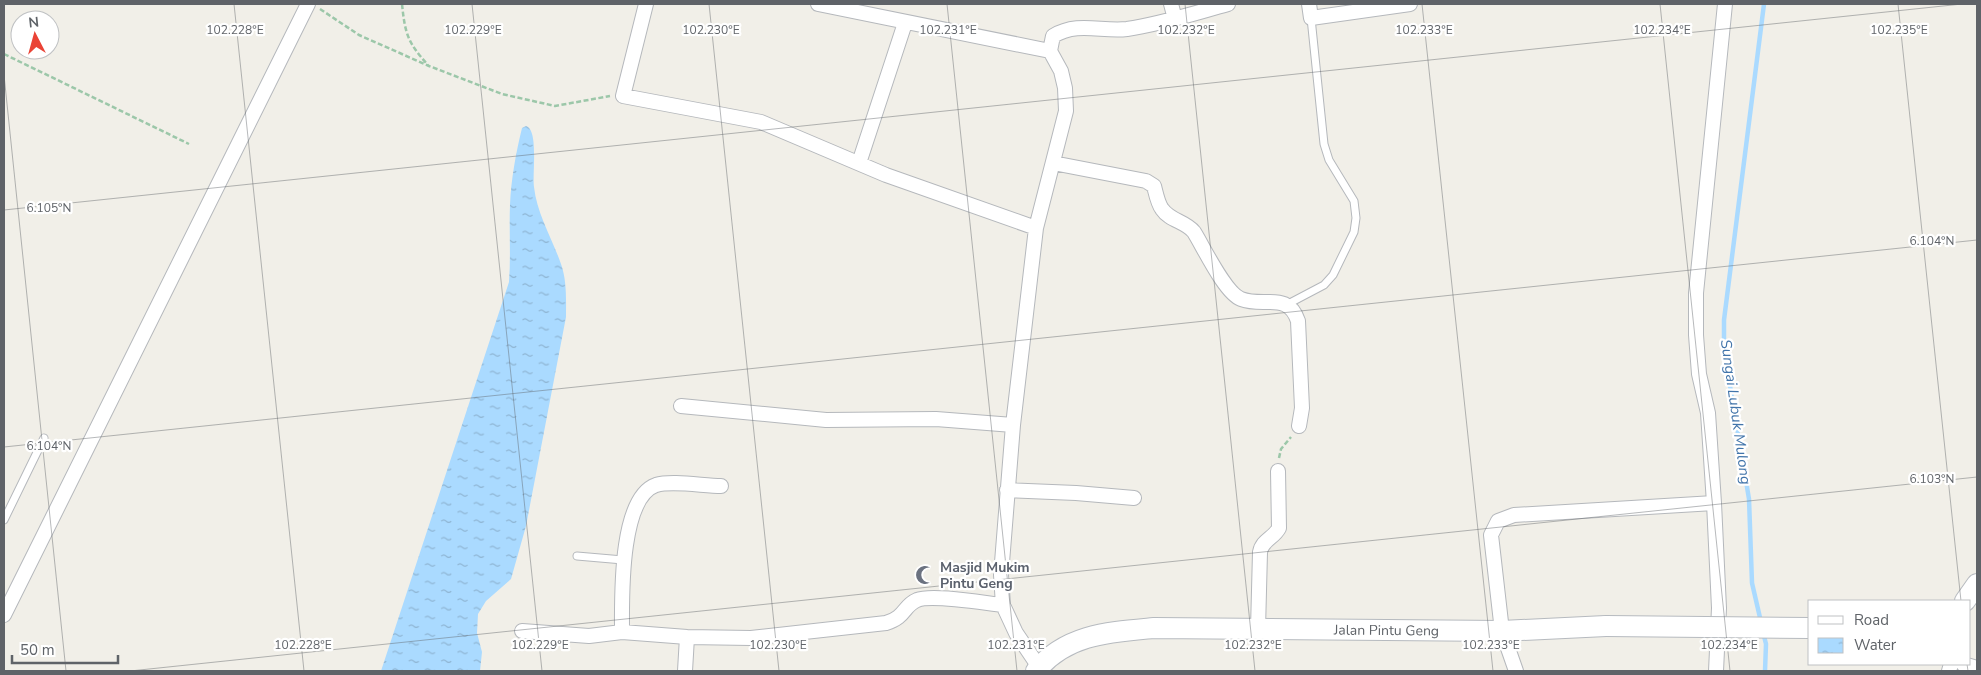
<svg xmlns="http://www.w3.org/2000/svg" width="1981" height="675" font-family="'Nunito Sans',sans-serif">
<style>
.water{fill:url(#water-ripples)}
.lines{fill:none;stroke-linecap:round;stroke-linejoin:round}
.stream{stroke:#aadaff;stroke-width:4.5}
.service-casing{stroke:#b5b8bc;stroke-width:9}
.minor-casing{stroke:#b5b8bc;stroke-width:16}
.secondary-casing{stroke:#b6babf;stroke-width:22}
.path{stroke:#9cc7a9;stroke-width:2.5;stroke-dasharray:5 2.5;stroke-linecap:butt}
.service{stroke:#fff;stroke-width:7}
.minor{stroke:#fff;stroke-width:14}
.secondary{stroke:#fff;stroke-width:20}
.secondary-bridge-casing{stroke:#b6babf;stroke-width:22;stroke-linecap:butt}
.secondary-bridge{stroke:#fff;stroke-width:20}
.ticks{fill:none;stroke:#5f6368;stroke-width:1;stroke-opacity:0.45}
.labels{text-anchor:middle;dominant-baseline:central;stroke-width:4.5;stroke-linejoin:round;paint-order:stroke}
.worship-label{font-size:14px;font-weight:bold;fill:#5b616d;stroke:#fff;text-anchor:start}
.street-label{font-size:14px;fill:#5f6368;stroke:#fff}
.water-label{font-size:15px;font-style:italic;fill:#4174aa;stroke:#fff}
.ticks-label{font-size:12px;text-anchor:middle;fill:#5f6368;stroke:#fff;stroke-width:4.5;stroke-linejoin:round;paint-order:stroke}
</style>
<defs>
<pattern id="water-ripples" width="26" height="14" patternUnits="userSpaceOnUse" patternTransform="scale(1.25)"><rect width="26" height="14" fill="#aadaff"/><path d="M2 4q2-2 4 0t4 0M15 11q2-2 4 0t4 0" fill="none" stroke="#8eb4d2"/></pattern>
</defs>
<rect width="100%" height="100%" fill="#f1efe8"/>
<!-- water -->
<path class="water" d="M526,126C539,130 532,174 534,187C537,214 552,238 561,264C567,281 566,299 566,317L526,526L511,579L486,601L478,614L477,633L482,652L480,671H381L509,282C511,256 509,231 510,205C511,180 516,152 522,128Z"/>
<g class="lines">
<!-- stream -->
<path class="stream" d="M1761,622L1752,583L1749,499L1724,350V320L1764,4
M1763,632L1766,644L1765,671"/>
<!-- service casing -->
<g class="service-casing">
<path id="service" d="M1286,305L1324,285L1333,275L1354,232L1356,218L1354,201L1329,160L1324,144L1311,18
M4,520L44,438
M577,556L623,560"/>
</g>
<!-- minor casing -->
<g class="minor-casing">
<path id="minor" d="M646,4L623,96L761,122L886,175L1036,228
M818,4L1050,51
M1171,4L1175,19
M1309,4L1311,18L1410,4
M859,163L905,23
M1053,163L1146,181L1154,186C1156,194 1158,204 1162,209C1170,221 1185,221 1194,232C1204,248 1225,293 1241,299C1264,308 1288,291 1298,321L1302,408L1299,426
M681,406L826,420L936,419L1013,425
M1007,490L1076,493L1134,498
M4,615L308,4
M1258,629L1260,552C1262,540 1274,538 1279,528L1278,471
M522,631L589,636L622,632L687,637L751,638L886,623C906,617 903,606 917,600C932,594 984,603 1003,605
M622,632C622,600 619,498 656,485C672,480 704,486 721,486
M1963,664L1977,668
M1039,667L1016,633L1003,605L1001,575L1013,425L1036,228L1066,111L1065,88L1061,71L1050,51L1053,36C1078,21 1101,32 1127,29C1161,24 1195,13 1228,4
M685,671L687,637
M1516,671L1502,631L1491,535L1498,521L1514,515L1714,503
M1716,671L1719,608L1714,503L1708,413L1699,374L1696,335V293L1725,4
M1949,671L1951,664"/>
</g>
<!-- secondary casing -->
<g class="secondary-casing">
<g id="secondary">
<path d="M1965,601L1977,584"/>
<path id="s1" d="M1036,671C1066,634 1110,632 1154,628L1502,631L1606,626"/>
</g>
</g>
<!-- path -->
<path class="path" d="M402,4C405,34 408,43 428,65
M320,9L359,35L429,66L502,94L555,106L610,96
M4,54L189,144
M1279,458L1281,449L1291,437"/>
<!-- service -->
<use href="#service" class="service"/>
<!-- minor -->
<use href="#minor" class="minor"/>
<!-- secondary -->
<use href="#secondary" class="secondary"/>
<!-- secondary-bridge casing -->
<g class="secondary-bridge-casing">
<path id="secondary-bridge" d="M1606,626L1810,628"/>
</g>
<!-- secondary-bridge -->
<use href="#secondary-bridge" class="secondary-bridge"/>
</g>
<!-- ticks -->
<path class="ticks" d="M234,4L304,671M472,4L542,671M709,4L779,671M947,4L1017,671M1185,4L1255,671M1422,4L1493,671M1660,4L1730,671M1898,4L1961,601M4,75L66,671M4,210L1962,4M4,447L1977,240M1967,664L1968,671M130,671L1977,477"/>
<!-- icons -->
<defs>
<g id="mosque-bare" transform="scale(1.5)"><path d="M3.5-4.9A6 6 0 1 0 3.5 4.9A5 5 0 1 1 3.5-4.9Z" fill="#6b7280" stroke="#fff" stroke-width="2.5" paint-order="stroke"/></g>
</defs>
<g fill-rule="evenodd">
<use href="#mosque-bare" x="925" y="575"/>
</g>
<g class="labels">
<!-- worship labels -->
<g class="worship-label">
<text x="940" y="567">Masjid Mukim<tspan x="940" dy="16">Pintu Geng</tspan></text>
</g>
<!-- street labels -->
<g class="street-label">
<text stroke="none"><textPath href="#s1" startOffset="362">Jalan Pintu Geng</textPath></text>
</g>
<!-- water labels -->
<g class="water-label">
<text transform="translate(1736 412) rotate(82)">Sungai Lubuk Mulong</text>
</g>
</g>
<g class="ticks-label">
<text x="235" y="34">102.228°E</text>
<text x="473" y="34">102.229°E</text>
<text x="711" y="34">102.230°E</text>
<text x="948" y="34">102.231°E</text>
<text x="1186" y="34">102.232°E</text>
<text x="1424" y="34">102.233°E</text>
<text x="1662" y="34">102.234°E</text>
<text x="1899" y="34">102.235°E</text>
<text x="49" y="212">6.105°N</text>
<text x="1932" y="245">6.104°N</text>
<text x="49" y="450">6.104°N</text>
<text x="1932" y="483">6.103°N</text>
<text x="303" y="649">102.228°E</text>
<text x="540" y="649">102.229°E</text>
<text x="778" y="649">102.230°E</text>
<text x="1016" y="649">102.231°E</text>
<text x="1253" y="649">102.232°E</text>
<text x="1491" y="649">102.233°E</text>
<text x="1729" y="649">102.234°E</text>
</g>
<!-- border -->
<rect width="1981" height="675" fill="none" stroke="#5f6368" stroke-width="10"/>
<!-- legend -->
<rect x="1808" y="600" width="162" height="65" fill="#ffffff" stroke="#bfc1c3"/>
<rect x="1818" y="616" width="25" height="8" fill="#ffffff" stroke="#bfc1c3"/>
<text x="1854" y="625" font-size="15" fill="#5f6368">Road</text>
<rect x="1818" y="638" width="25" height="15" fill="url(#water-ripples)" stroke="#bfc1c3"/>
<text x="1854" y="650" font-size="15" fill="#5f6368">Water</text>
<!-- north arrow -->
<g transform="translate(35 35) rotate(354)"><circle r="24" fill="#ffffff" stroke="#bfc1c3"/>
<path d="M0-4L9 19L0 12L-9 19Z" fill="#ea4335"/>
<text y="-8" font-size="14" font-weight="bold" text-anchor="middle" fill="#5f6368">N</text>
</g>
<!-- scale -->
<path d="M12 655v8h106v-8" fill="none" stroke="#5f6368" stroke-width="2.5"/>
<text x="20" y="655" font-size="15" fill="#5f6368" stroke="#ffffff" stroke-width="4" paint-order="stroke">50 m</text>
</svg>
